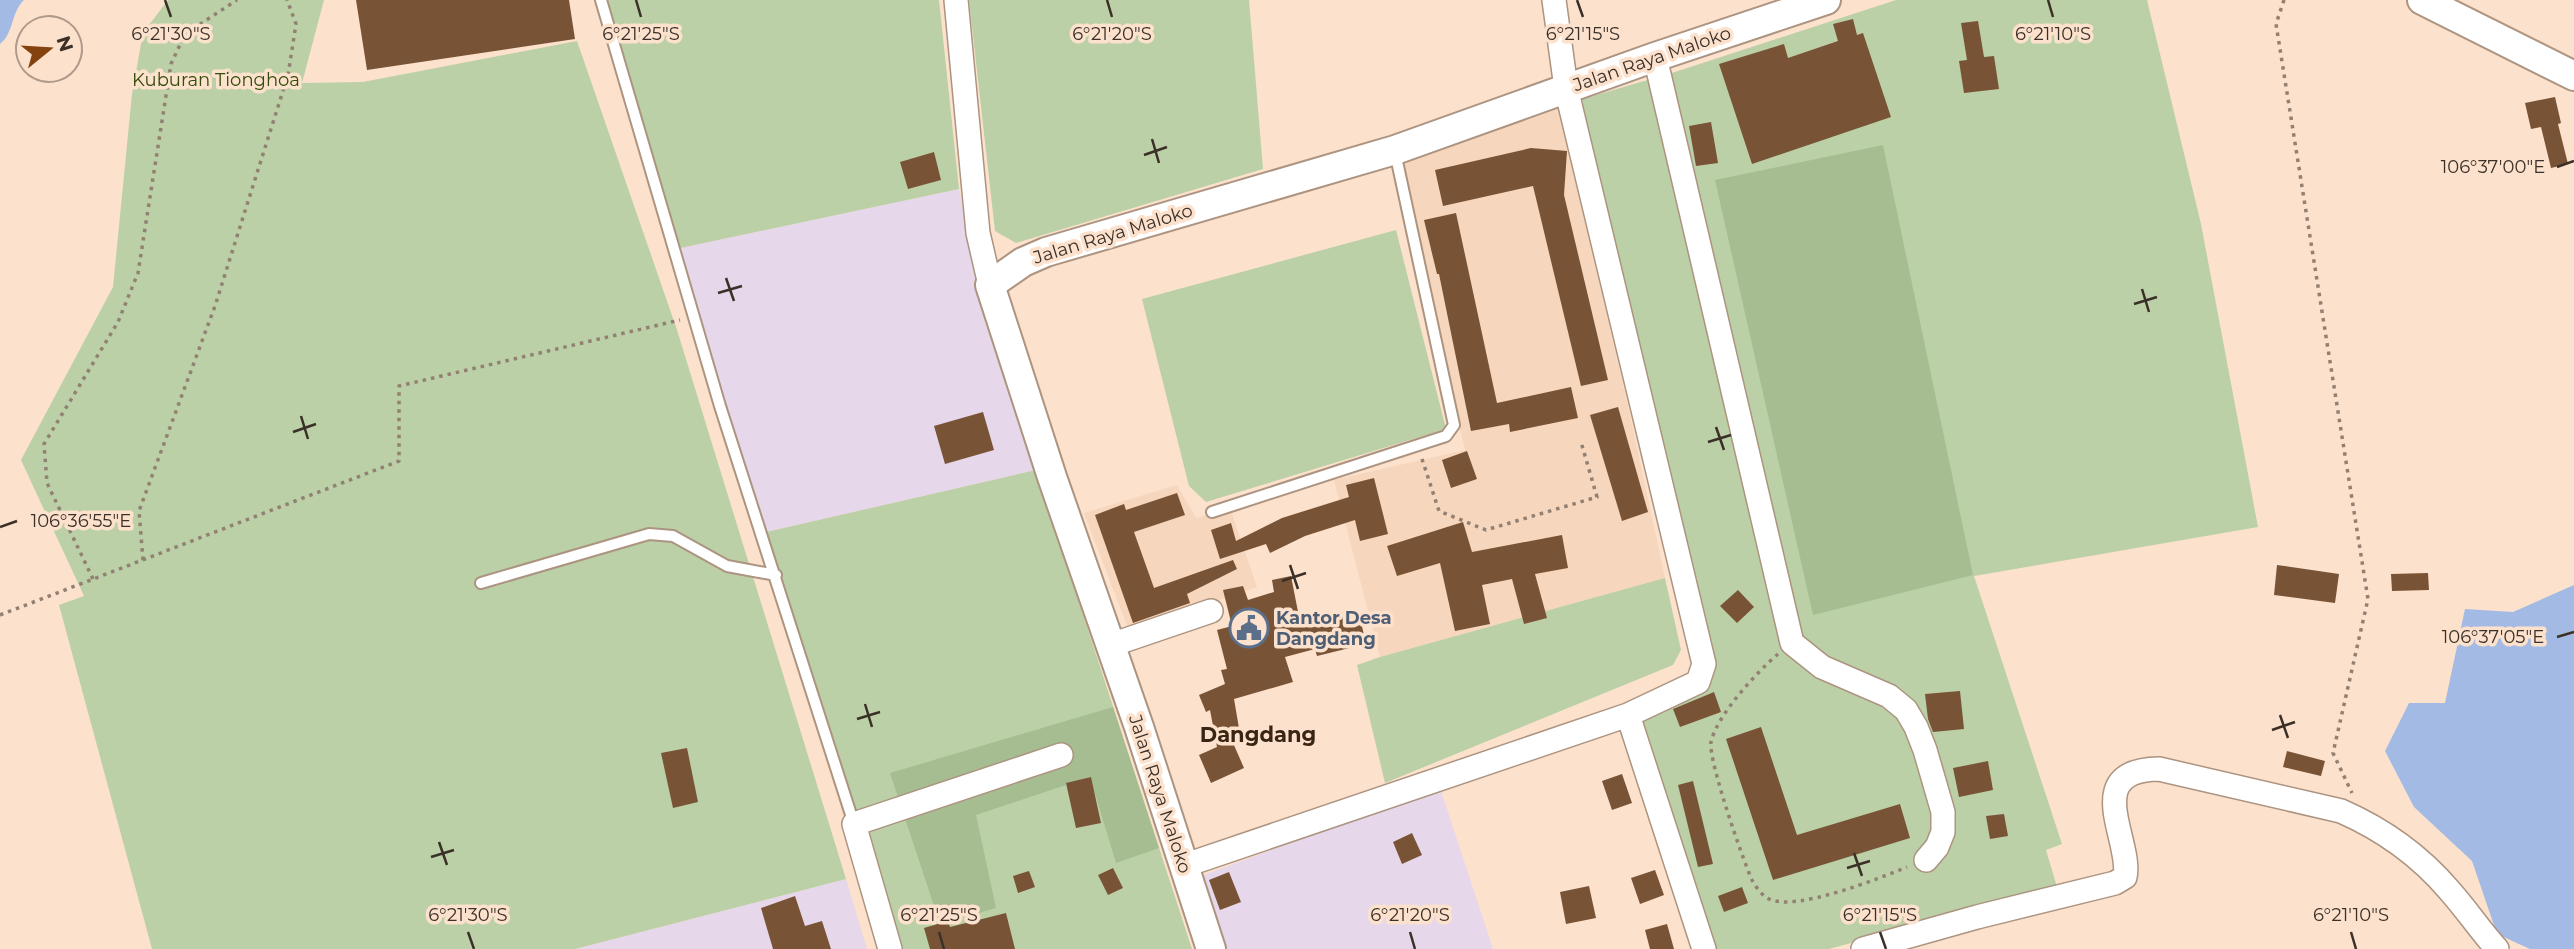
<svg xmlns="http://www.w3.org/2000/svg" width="2574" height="949" font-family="Montserrat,sans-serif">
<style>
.industrial{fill:#e6d7ea}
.built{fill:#f6d6bc}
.green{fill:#bbd0a7}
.forest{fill:#a6bc91}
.water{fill:#a2bae4}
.building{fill:#785336}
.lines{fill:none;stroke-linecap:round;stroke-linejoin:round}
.service-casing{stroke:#ac9480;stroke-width:14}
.minor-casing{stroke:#ac9480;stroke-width:26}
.tertiary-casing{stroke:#ac9480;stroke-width:32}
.path{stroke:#928073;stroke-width:3.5;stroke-dasharray:3.5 5;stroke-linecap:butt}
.service{stroke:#fff;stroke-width:10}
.minor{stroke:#fff;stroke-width:23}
.tertiary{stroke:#fff;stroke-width:28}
.ticks{fill:none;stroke:#3b3028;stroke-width:2.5}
.labels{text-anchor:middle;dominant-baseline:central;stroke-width:7;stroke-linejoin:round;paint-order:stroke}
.street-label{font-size:18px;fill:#3b3028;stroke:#fce1cd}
.park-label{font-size:18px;fill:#324c09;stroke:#fce1cd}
.service-label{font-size:18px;font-weight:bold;fill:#4e5e75;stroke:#fce1cd;text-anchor:start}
.quarter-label{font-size:21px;font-weight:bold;fill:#382514;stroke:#fce1cd}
.ticks-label{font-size:18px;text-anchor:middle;fill:#3b3028;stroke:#fce1cd;stroke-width:7;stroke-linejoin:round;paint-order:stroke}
</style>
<rect width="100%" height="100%" fill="#fce1cd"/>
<!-- industrial -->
<path class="industrial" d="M959,189L977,279L1036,470L758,534L671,250Z
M1440,788L1493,949H1222L1198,877Z
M846,879L867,949H575Z"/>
<!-- built -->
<path class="built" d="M1557,104L1628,406L1665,578L1380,657L1334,480L1465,450L1399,158Z
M1177,485L1196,518L1230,508L1257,587L1129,631L1084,513Z"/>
<!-- green -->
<path class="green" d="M168,0H324L302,83L363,82L577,41L677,330L846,879L575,949H152L59,605L84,596L21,460L113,287L132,94L143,33Z
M600,0H939L959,189L671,250Z
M969,0H1249L1263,169L1016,243L995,231Z
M1896,0H2147L2201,224L2258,527L1974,576L2062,844L2046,850L2057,887L1829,949H1705L1633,706L1711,676L1579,100L1675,72Z
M1396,230L1446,429L1206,502L1189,486L1142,299Z
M1036,470L1192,949H885L758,534Z
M1665,578L1681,650L1673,665L1385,783L1357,665L1380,657Z"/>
<!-- forest -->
<path class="forest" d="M1883,145L1973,575L1813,615L1715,180Z
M1113,707L1159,848L1116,863L1090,777L976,815L996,908L940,924L890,773Z"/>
<!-- water -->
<path class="water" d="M0,0H24C11,12 14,33 0,44Z
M2574,585V949H2530L2497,934L2472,861L2414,807L2385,751L2409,703H2445L2465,609L2513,612Z"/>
<!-- building -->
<path class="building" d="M356,0H569L575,39L367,70Z
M1853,19L1857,35L1863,33L1891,117L1752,164L1719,64L1784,44L1788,58L1838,41L1833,24Z
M1978,21L1984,57L1994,56L1999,89L1964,93L1959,61L1967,60L1961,23Z
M2555,97L2561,123L2558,124L2568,164L2551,168L2541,127L2531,129L2525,103Z
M1711,122L1718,163L1696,166L1689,126Z
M1531,148L1567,151L1564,195L1608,380L1581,386L1533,186L1443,206L1435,170Z
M934,152L941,180L908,189L900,162Z
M1456,213L1497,403L1571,387L1578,418L1510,432L1509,424L1471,431L1439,274H1437L1424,220Z
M1618,407L1648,512L1622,521L1590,415Z
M983,412L994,450L945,464L934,426Z
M1467,451L1477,479L1451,488L1442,460Z
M1374,478L1388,534L1360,541L1355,520L1305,536L1270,553L1266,544L1220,559L1211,530L1231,523L1236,541L1282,518L1349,497L1346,485Z
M1177,493L1185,515L1134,532L1154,588L1233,560L1237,569L1187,594L1190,603L1133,623L1095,515L1124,504L1126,510Z
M1463,522L1472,552L1562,535L1568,568L1535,574L1547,618L1524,624L1512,579L1482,585L1490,624L1455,631L1440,563L1397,576L1387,546Z
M2277,565L2339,574L2335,603L2274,595Z
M2428,573L2429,590L2392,591L2391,574Z
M1291,576L1300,622L1304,621L1306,626L1359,613L1366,644L1317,656L1315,649L1285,657L1293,682L1234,699L1240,734L1230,736L1244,768L1211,783L1199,755L1217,747L1210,710L1206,712L1199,695L1225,684L1221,670L1227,669L1217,630L1232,626L1223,590L1243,586L1248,600L1274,592L1272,580Z
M1738,590L1754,607L1737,623L1720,606Z
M1960,691L1964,729L1933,732L1928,719L1925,694Z
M1714,692L1721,712L1680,727L1673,709Z
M1761,727L1797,835L1900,804L1910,838L1773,880L1726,739Z
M687,748L698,802L673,808L661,753Z
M2287,751L2325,761L2321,776L2283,767Z
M1988,761L1993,790L1959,797L1953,768Z
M1622,774L1632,803L1612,810L1602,781Z
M1091,777L1101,823L1076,828L1066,783Z
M1693,781L1713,864L1698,867L1678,785Z
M2004,814L2008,836L1990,839L1986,816Z
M1412,833L1422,855L1402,864L1393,842Z
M1113,868L1123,888L1108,895L1098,875Z
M1655,870L1664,895L1640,904L1631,878Z
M1029,871L1035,887L1018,893L1013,876Z
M1229,872L1241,902L1220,910L1209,880Z
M1589,886L1596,918L1566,924L1560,892Z
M1742,887L1748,903L1724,912L1718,896Z
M795,896L805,926L822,921L831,949H773L761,908Z
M1006,913L1015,949H930L924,928L948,921L950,927Z
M1667,924L1674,949H1650L1645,930Z"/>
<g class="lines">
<!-- service casing -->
<g class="service-casing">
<path id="service" d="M601,0L720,406L854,824
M1212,512L1446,436L1454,425L1395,152
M481,583L649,534L673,536L727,566L776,575"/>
</g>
<!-- minor casing -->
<g class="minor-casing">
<path id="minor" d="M956,0L978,233L990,285
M1655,57L1792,643L1822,667L1889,696L1906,710L1916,727L1925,750L1943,812V832L1937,847L1926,860
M1111,645L1211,611
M1628,715L1704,949
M1183,866L1628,715L1698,682L1704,664L1566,88L1554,0
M890,949L854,824L1061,755
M1863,949L1977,917L2115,883L2125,877C2133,842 2079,770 2159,769L2341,811C2382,829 2420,856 2449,890C2466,909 2480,930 2497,949"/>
</g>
<!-- tertiary casing -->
<g class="tertiary-casing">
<path id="tertiary" d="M2422,0L2574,76
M1211,949L1139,727L1052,477L990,285L1023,262L1046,252L1395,150L1655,57L1826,0"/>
</g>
<!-- path -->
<path class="path" d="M2284,0L2276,24L2368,599L2333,753L2352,793
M1422,459L1439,511L1486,530L1597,497L1581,442
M143,560L139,511L215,306L288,75L296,24L287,0
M93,579L47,483L44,444L118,322L138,273L171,64L185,34L237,0
M0,615L399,461V386L680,320
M1778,654C1757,672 1717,715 1711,742C1708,760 1743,860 1752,880C1756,887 1762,896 1769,899C1796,912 1880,878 1907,867"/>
<!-- service -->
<use href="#service" class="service"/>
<!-- minor -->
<use href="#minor" class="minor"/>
<!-- tertiary -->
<use href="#tertiary" class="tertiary"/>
</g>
<!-- ticks -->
<path class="ticks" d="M165,0L171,17M636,0L641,17M1107,0L1112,17M1577,0L1583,17M2048,0L2053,17M1152,139L1159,163M1144,155L1167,147M2557,167L2574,161M726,278L734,301M2142,289L2149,312M718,293L742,286M2134,304L2157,297M301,416L308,439M1716,427L1724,450M293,432L316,424M1708,442L1731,435M0,527L17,521M1290,565L1298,589M1282,581L1306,573M2557,637L2574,632M865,704L872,727M2280,715L2288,738M857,719L880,712M2272,730L2295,722M439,842L447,865M1854,853L1862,876M431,857L454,850M1847,868L1870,861M468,932L474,949M939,932L944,949M1410,932L1415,949M1880,932L1886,949M2351,932L2356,949"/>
<!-- icons -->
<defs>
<g id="civic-ring" transform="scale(2.0125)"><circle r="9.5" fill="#fce1cd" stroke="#5c6f8a" stroke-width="1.5"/><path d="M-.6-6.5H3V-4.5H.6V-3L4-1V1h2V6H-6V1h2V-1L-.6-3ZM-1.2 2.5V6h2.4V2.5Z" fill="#5c6f8a"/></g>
</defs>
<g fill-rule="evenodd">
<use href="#civic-ring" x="1249" y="628"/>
</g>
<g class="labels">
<!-- street labels -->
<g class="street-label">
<text transform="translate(1652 59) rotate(-19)">Jalan Raya Maloko</text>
<text transform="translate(1113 234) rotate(-17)">Jalan Raya Maloko</text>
<text transform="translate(1160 794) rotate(72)">Jalan Raya Maloko</text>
</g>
<!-- park labels -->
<g class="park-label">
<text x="216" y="80">Kuburan Tionghoa</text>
</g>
<!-- service labels -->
<g class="service-label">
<text x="1276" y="618">Kantor Desa<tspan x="1276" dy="21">Dangdang</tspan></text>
</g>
<!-- quarter labels -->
<g class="quarter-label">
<text x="1258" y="734">Dangdang</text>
</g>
</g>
<g class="ticks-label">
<text x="171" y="40">6°21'30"S</text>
<text x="641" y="40">6°21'25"S</text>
<text x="1112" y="40">6°21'20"S</text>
<text x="1583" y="40">6°21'15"S</text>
<text x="2053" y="40">6°21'10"S</text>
<text x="2493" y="173">106°37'00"E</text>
<text x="81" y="527">106°36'55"E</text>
<text x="2493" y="643">106°37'05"E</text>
<text x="939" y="921">6°21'25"S</text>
<text x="1880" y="921">6°21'15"S</text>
<text x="2351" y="921">6°21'10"S</text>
<text x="468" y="921">6°21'30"S</text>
<text x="1410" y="921">6°21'20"S</text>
</g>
<!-- north arrow -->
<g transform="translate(49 49) rotate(72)"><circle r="33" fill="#fce1cd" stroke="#af9a8b" stroke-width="2"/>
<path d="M0-5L12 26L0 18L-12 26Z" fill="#84420e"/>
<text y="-10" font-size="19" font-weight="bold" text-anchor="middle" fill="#3b3028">N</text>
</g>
</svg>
